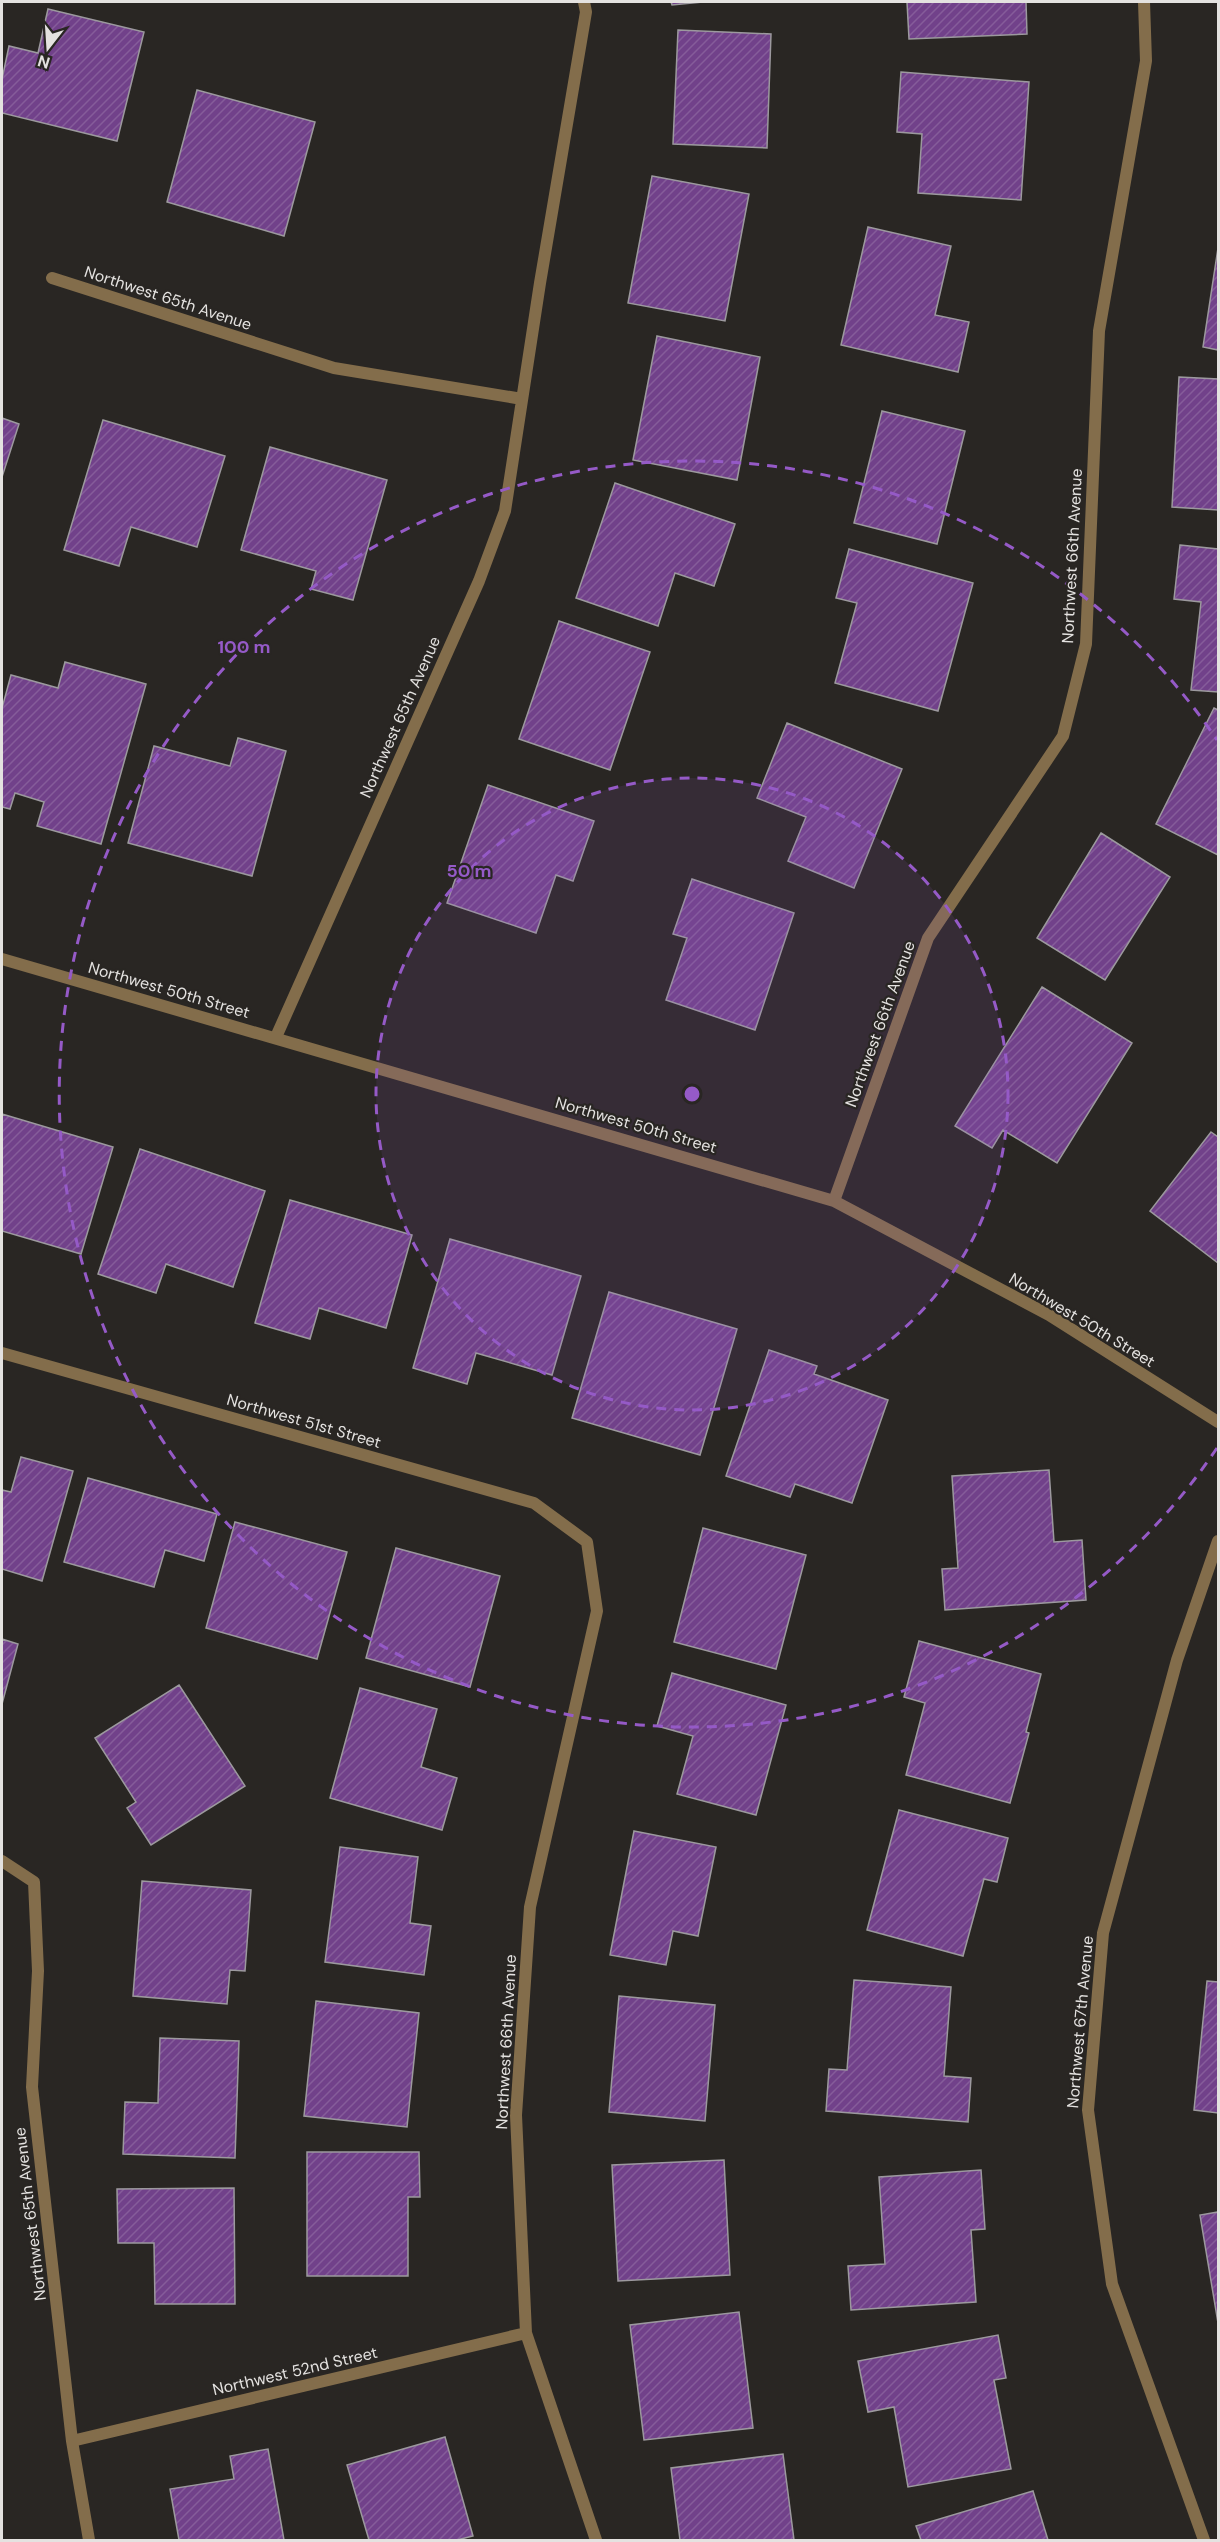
<svg xmlns="http://www.w3.org/2000/svg" width="1220" height="2542" font-family="'DM Sans',sans-serif">
<style>
.building{fill:url(#building-hatch);stroke:#9c999e;stroke-width:1.5}
.lines{fill:none;stroke-linecap:round;stroke-linejoin:round}
.minor{stroke:#836d4b;stroke-width:12}
.ring{fill:none;stroke:#955ac7;stroke-width:3;stroke-dasharray:10 8}
.labels{text-anchor:middle;dominant-baseline:central;stroke-width:4.5;stroke-linejoin:round;paint-order:stroke}
.street-label{font-size:16px;fill:#e4e2e0;stroke:#292623}
.centre{fill:#955ac7;stroke:#292623;stroke-width:3}
.ring-label{font-size:18px;text-anchor:middle;font-weight:bold;fill:#955ac7;stroke:#292623;stroke-width:4.5;stroke-linejoin:round;paint-order:stroke}
</style>
<defs>
<pattern id="building-hatch" width="6" height="6" patternUnits="userSpaceOnUse" patternTransform="scale(1.5)"><rect width="6" height="6" fill="#71418a"/><path d="M-1 1l2-2M0 6l6-6M5 7l2-2" fill="none" stroke="#855c9a"/></pattern>
</defs>
<rect width="100%" height="100%" fill="#292623"/>
<!-- building -->
<path class="building" d="M671,2H703L672,5Z
M907,2H1026L1027,34L909,39Z
M48,9L144,32L117,141L2,113V79L9,46L38,53Z
M678,30L771,34L767,148L673,144Z
M901,72L1029,82L1021,200L918,193L922,134L897,132Z
M197,90L315,122L284,236L167,202Z
M652,176L749,194L725,321L628,303Z
M868,227L951,246L935,315L969,322L958,372L841,345Z
M1218,248V350L1203,347Z
M657,336L760,357L737,480L633,460Z
M1179,377L1218,379V510L1172,507Z
M882,411L965,431L937,544L854,523Z
M2,418L19,424L2,477Z
M103,420L225,456L197,547L131,527L119,566L64,550Z
M270,447L387,480L353,600L311,589L316,571L241,550Z
M615,483L735,524L714,586L675,573L658,626L576,598Z
M1180,545L1218,549V692L1191,690L1201,602L1174,599Z
M849,549L973,583L938,711L835,683L857,603L836,598Z
M559,621L650,652L610,770L519,739Z
M65,662L146,684L101,844L37,826L44,802L15,793L10,809L2,807V708L11,675L58,688Z
M1214,708L1218,710V855L1156,824Z
M787,723L902,769L854,888L788,861L806,817L757,798Z
M238,738L286,751L252,876L128,843L154,746L230,766Z
M488,785L594,821L573,881L556,875L536,933L447,903Z
M1101,833L1170,877L1105,980L1037,938Z
M692,879L794,913L755,1030L666,1000L687,938L673,934Z
M1042,987L1132,1043L1057,1163L1003,1130L992,1148L955,1126Z
M2,1114L113,1147L81,1254L2,1231Z
M1211,1132L1218,1137V1263L1150,1211Z
M140,1149L265,1191L233,1287L166,1264L156,1293L98,1274Z
M290,1200L412,1235L386,1328L319,1308L310,1339L255,1323Z
M450,1239L581,1276L552,1375L476,1353L467,1384L413,1368Z
M609,1292L737,1329L700,1455L572,1418Z
M769,1350L817,1366L814,1374L888,1400L852,1503L795,1484L790,1497L726,1476Z
M21,1457L73,1471L42,1581L2,1569V1490L11,1492Z
M1049,1470L1054,1542L1082,1540L1086,1600L945,1610L942,1569L958,1568L952,1476Z
M88,1478L217,1514L204,1561L165,1550L154,1587L64,1562Z
M235,1522L347,1552L317,1659L206,1628Z
M703,1528L806,1555L776,1669L674,1642Z
M396,1548L500,1576L470,1687L366,1658Z
M2,1639L18,1644L2,1704Z
M919,1641L1041,1674L1026,1732L1029,1733L1010,1803L906,1775L925,1703L904,1697Z
M672,1673L786,1705L756,1815L677,1794L693,1736L657,1726Z
M179,1685L245,1786L151,1845L127,1808L136,1802L95,1738Z
M360,1688L437,1709L421,1767L457,1778L442,1830L330,1798Z
M899,1810L1008,1838L997,1882L984,1879L963,1956L867,1930Z
M634,1831L716,1847L698,1936L673,1931L666,1965L610,1955Z
M340,1847L418,1857L410,1923L431,1926L424,1975L325,1962Z
M142,1881L251,1890L245,1971L230,1970L227,2004L133,1996Z
M854,1980L951,1987L944,2076L971,2078L968,2122L826,2111L829,2069L847,2070Z
M1207,1981L1218,1982V2113L1194,2110Z
M619,1996L715,2005L705,2121L609,2112Z
M316,2001L419,2013L407,2127L304,2116Z
M160,2038L239,2041L235,2158L123,2154L125,2102L158,2103Z
M307,2152H419L420,2197H408V2276H307Z
M724,2160L730,2275L618,2281L612,2165Z
M981,2170L985,2229L971,2230L976,2302L851,2310L848,2266L885,2264L879,2177Z
M234,2188L235,2304H155L154,2243H118L117,2189Z
M1218,2212V2323L1200,2215Z
M739,2312L753,2428L644,2440L630,2325Z
M998,2335L1006,2378L994,2380L1011,2469L908,2487L894,2407L868,2412L858,2361Z
M445,2437L473,2536L457,2540H369L347,2465Z
M268,2449L284,2540H179L170,2489L234,2479L230,2456Z
M783,2454L794,2540H680L671,2468Z
M1033,2491L1048,2540H921L916,2526Z"/>
<g class="lines">
<!-- minor -->
<path class="minor" d="M52,278L334,368L522,399
M2,959L834,1201L1049,1315L1218,1422
M276,1037L479,581L505,511L540,283L586,12L584,2
M834,1201L928,938L1063,736L1086,644L1099,331L1146,61L1144,2
M2,1353L534,1503L587,1542L597,1611L530,1907L516,2115L526,2333L596,2540
M2,1861L34,1882L38,1971L32,2087L72,2441L89,2540
M72,2441L526,2333
M1204,2540L1112,2284L1088,2110L1103,1933L1177,1660L1218,1541"/>
</g>
<!-- distance rings -->
<circle cx="692" cy="1094" r="316" fill="#955ac7" fill-opacity=".12"/>
<g class="ring">
<circle cx="692" cy="1094" r="316"/>
<path d="M1217 1448A633 633 0 1 1 1217 740"/>
</g>
<g class="labels">
<!-- street labels -->
<g class="street-label">
<text transform="translate(168 298) rotate(18)">Northwest 65th Avenue</text>
<text transform="translate(1072 556) rotate(-87)">Northwest 66th Avenue</text>
<text transform="translate(400 717) rotate(-66)">Northwest 65th Avenue</text>
<text transform="translate(169 990) rotate(16)">Northwest 50th Street</text>
<text transform="translate(880 1024) rotate(-70)">Northwest 66th Avenue</text>
<text transform="translate(636 1125) rotate(16)">Northwest 50th Street</text>
<text transform="translate(1082 1320) rotate(31)">Northwest 50th Street</text>
<text transform="translate(304 1421) rotate(16)">Northwest 51st Street</text>
<text transform="translate(1080 2022) rotate(-85)">Northwest 67th Avenue</text>
<text transform="translate(506 2042) rotate(-87)">Northwest 66th Avenue</text>
<text transform="translate(30 2214) rotate(-97)">Northwest 65th Avenue</text>
<text transform="translate(295 2371) rotate(-13)">Northwest 52nd Street</text>
</g>
</g>
<circle cx="692" cy="1094" r="9" class="centre"/>
<g class="ring-label">
<text x="244" y="653">100 m</text>
<text x="469" y="877">50 m</text>
</g>
<!-- border -->
<rect width="1220" height="2542" fill="none" stroke="#e4e2e0" stroke-width="6"/>
<!-- north arrow -->
<g transform="translate(48 48) rotate(197)" stroke="#292623" stroke-width="4.5" paint-order="stroke">
<path d="M0-4.5L10 22L0 15L-10 22Z" fill="#e4e2e0"/>
<text y="-9" font-size="16" font-weight="bold" text-anchor="middle" fill="#e4e2e0">N</text>
</g>
</svg>
